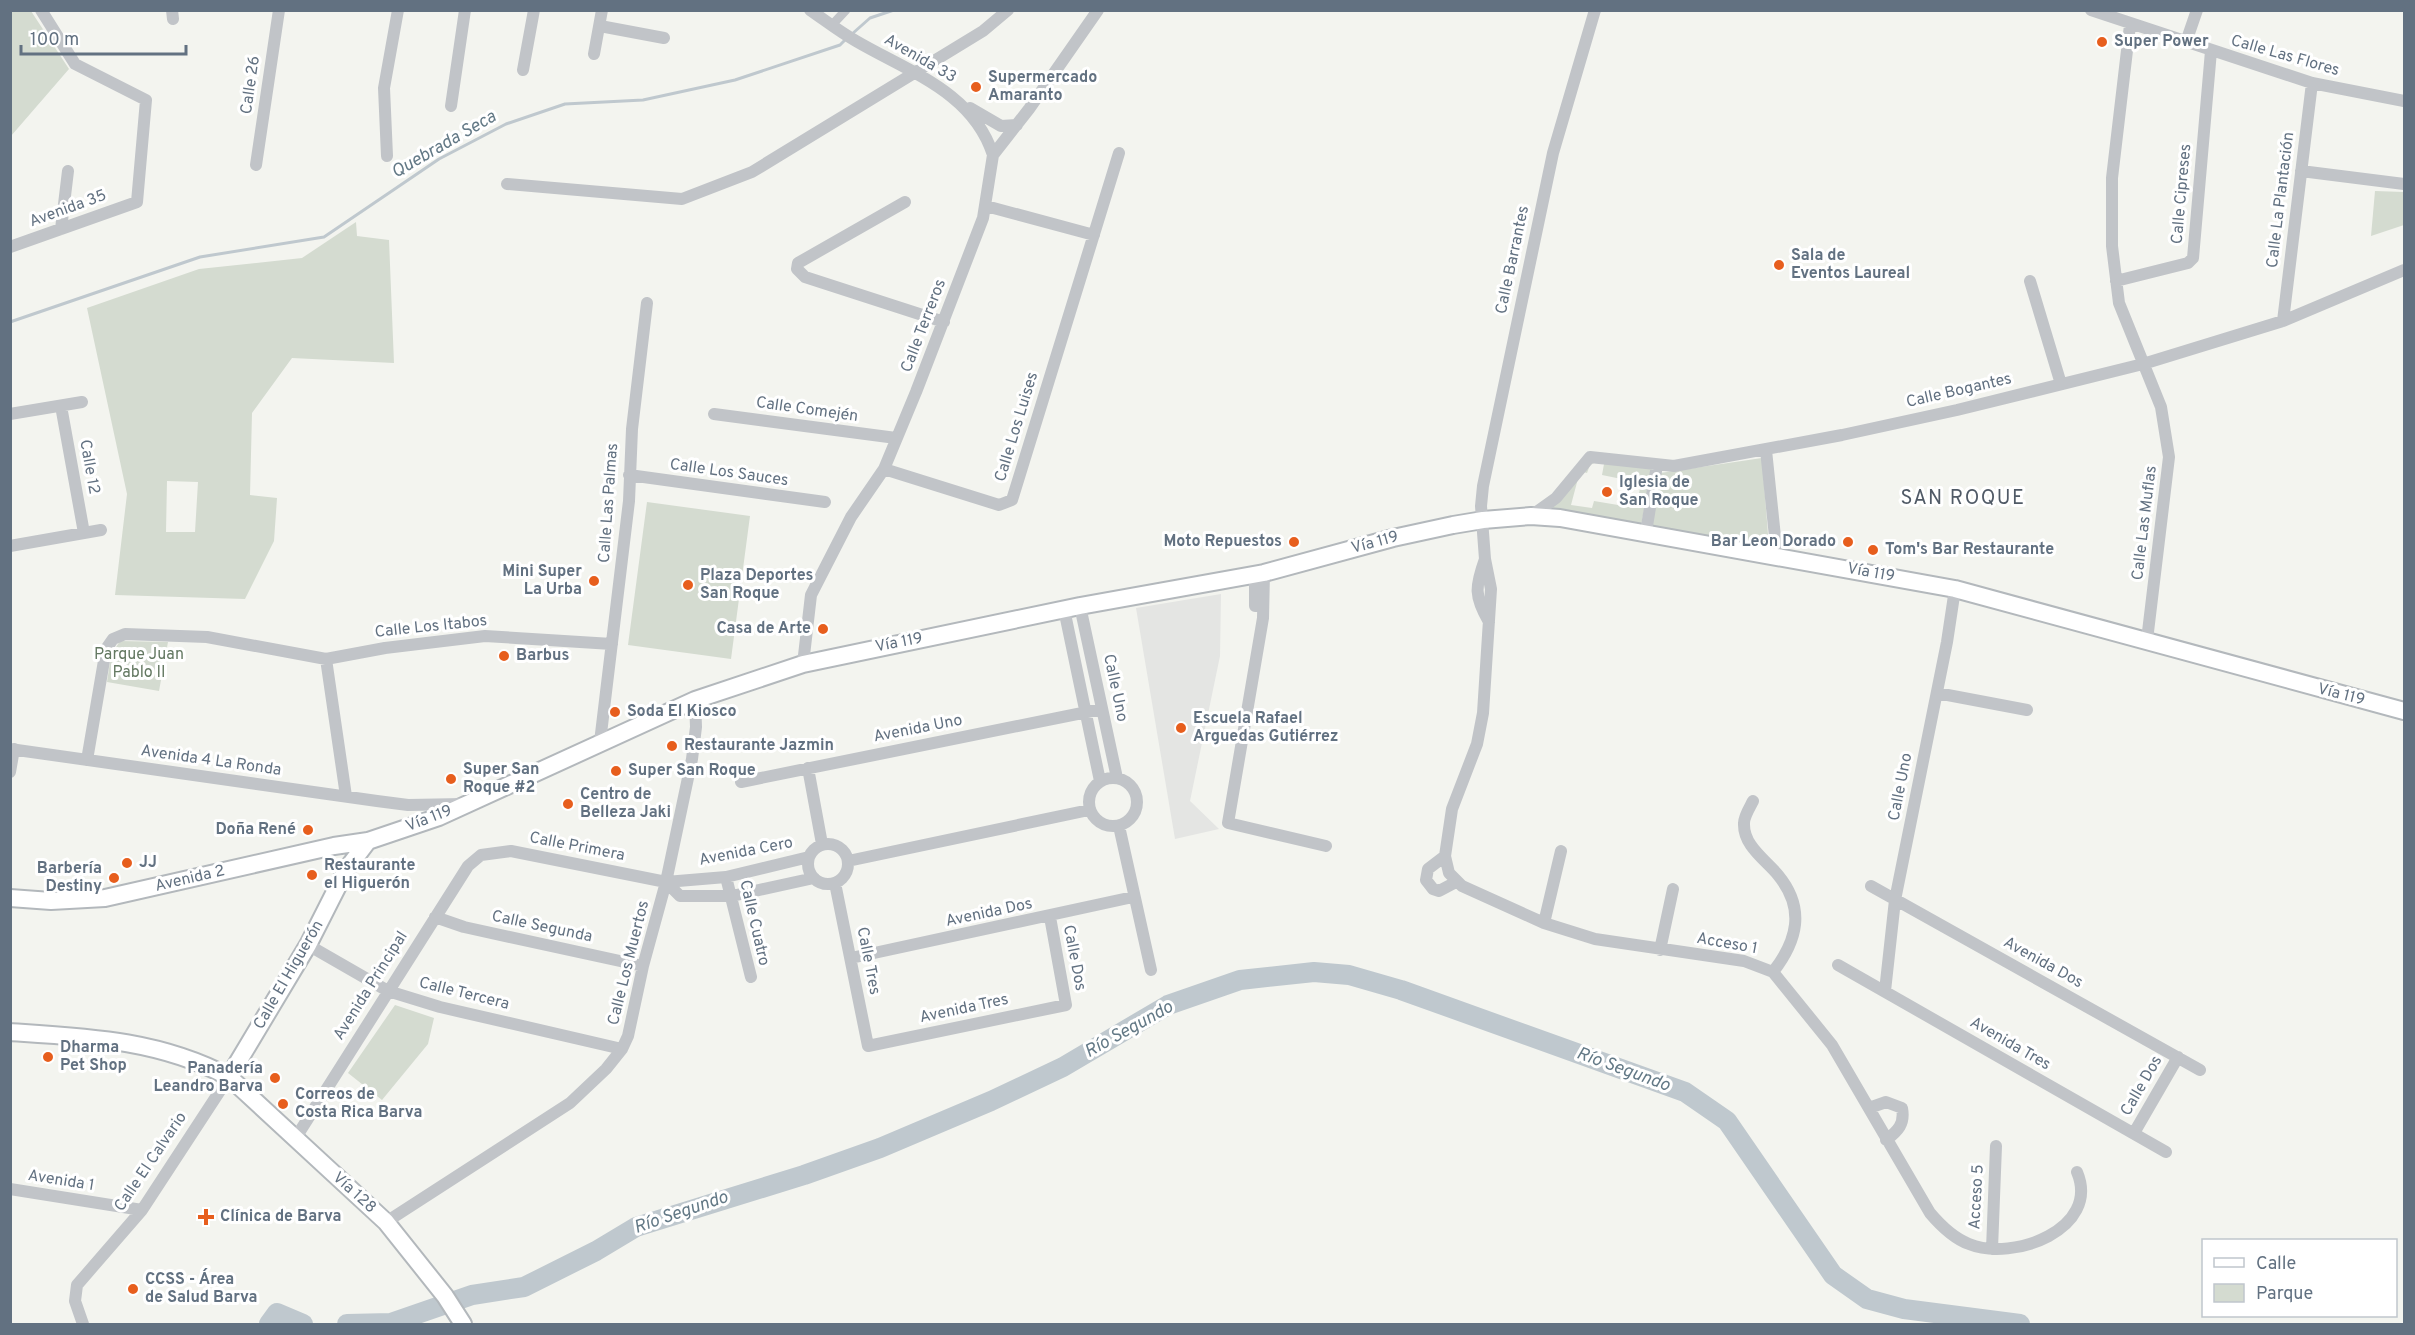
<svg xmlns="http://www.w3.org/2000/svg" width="2415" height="1335" font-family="Overpass,sans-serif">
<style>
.built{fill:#e4e5e3}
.green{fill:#d4dbd0;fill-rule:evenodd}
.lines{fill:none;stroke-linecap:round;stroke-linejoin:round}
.stream{stroke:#bfc8ce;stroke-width:3}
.river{stroke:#bfc8ce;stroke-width:20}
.secondary-casing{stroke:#b3b8bc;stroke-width:20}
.pedestrian{stroke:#c1c4c8;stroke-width:9}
.minor{stroke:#c1c4c8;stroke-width:12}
.secondary{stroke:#fff;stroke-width:16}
.poi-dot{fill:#e75e1d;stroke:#fff;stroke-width:2}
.labels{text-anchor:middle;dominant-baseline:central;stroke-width:6;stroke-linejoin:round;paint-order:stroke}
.poi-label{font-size:16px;font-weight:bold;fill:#627181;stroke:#fff;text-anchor:start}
.street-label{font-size:16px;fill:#627181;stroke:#fff}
.park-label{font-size:16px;fill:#637861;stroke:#fff}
.water-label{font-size:18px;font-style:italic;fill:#637986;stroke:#fff}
.quarter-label{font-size:20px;letter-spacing:1.5px;fill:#505a66;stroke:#fff}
</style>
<rect width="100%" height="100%" fill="#f3f4ef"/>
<!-- built -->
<path class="built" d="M1221,594L1220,656L1190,801L1219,829L1175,839L1136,608Z"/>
<!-- green -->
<path class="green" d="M11,10L31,11L69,69L11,136Z
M2375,191L2404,192V225L2371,236Z
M356,222L357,236L389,240L394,363L292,358L252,413L250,495L277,498L274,541L245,599L115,595L127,494L87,308L199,269L302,258ZM167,481L198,482L195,532H166Z
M1762,458L1769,547L1651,526L1660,473Z
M1597,459L1652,468L1641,526L1551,510C1561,495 1577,460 1597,459ZM1596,462L1604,464L1602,475L1641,483L1636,508L1594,501L1592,508L1571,505L1580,471L1587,473L1590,465Z
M647,502L750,516L731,659L628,645Z
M120,641L168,642L159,691L107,682L111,655Z
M395,1005L434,1018L428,1044L382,1100L348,1073Z"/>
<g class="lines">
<!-- stream -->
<path class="stream" d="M852,34L870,18L894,10
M10,322L200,257L324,237L439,159L506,124L565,104L643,100L735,80L840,45L847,38"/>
<!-- river -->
<path class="river" d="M269,1324L277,1313L303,1324
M347,1324L391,1323L472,1295L524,1287L596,1251L636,1227L804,1175L880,1148L991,1101L1063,1067L1168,1005L1240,980L1314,972L1349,975L1401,990L1685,1092L1727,1121L1833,1275L1867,1299L1904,1309L2020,1324"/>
<!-- secondary casing -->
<g class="secondary-casing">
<path id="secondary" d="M10,898L51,901L105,898L334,846L368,841L439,817L695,700L803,664L1080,606L1264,573L1393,538L1453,525L1483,520L1531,516L1560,518L1955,589L2404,711
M10,1032C87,1037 160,1040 229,1077L386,1222L445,1296L463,1324
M229,1077L308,945L346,870L368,841"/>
</g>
<!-- pedestrian -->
<path class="pedestrian" d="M832,25L846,10"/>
<!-- minor -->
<path class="minor" d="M172,10L173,19
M810,10C826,21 840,32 856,41C909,72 973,92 993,155
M1595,10L1553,153L1483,486L1481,506L1485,559L1491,589L1483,713L1477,744L1452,809L1445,856L1449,873L1462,886L1544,923L1595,939L1744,961L1773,972L1832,1045L1930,1213C1941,1226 1953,1238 1969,1244C2013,1262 2101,1229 2077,1172
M2091,10L2312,83L2404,101
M2130,25L2112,178V246L2119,303L2161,407L2169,457L2147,640
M600,26L664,38
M2186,42L2197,10
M594,54L602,10
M523,70L534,10
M451,106L465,10
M970,108L1001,126L1017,125
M387,156L384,88L398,10
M256,165L279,10
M2301,171L2404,184
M507,184L682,199L752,172L983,31L1008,10
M905,202L798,263L797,269L805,277L944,322
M986,206L1094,235
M61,229L68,171
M10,247L137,202L146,100L75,64L41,10
M2030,281L2061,384
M2116,281L2188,263L2193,258L2211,51
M2283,321L2312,83
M61,406L84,533
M10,414L82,402
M714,414L896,438
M1766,450L1777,556
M884,469L999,505L1012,500L1119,153
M629,475L825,502
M1531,516L1556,498L1590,457L1674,466L1842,435L1957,410L2143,364L2283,321L2404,270
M1646,532L1657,465
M10,546L101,530
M1485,559C1475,587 1474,596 1489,622
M1264,573L1263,618L1228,823L1326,846
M1255,575V606
M1080,606L1117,778
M1064,609L1100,781
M326,659L346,796
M803,664L811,595L851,517L884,469L916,392L983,218L993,155L1029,109L1098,10
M1937,693L2027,710
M600,742L629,501L632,429L647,303
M10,749L377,801L408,805L464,804
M87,760L106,649L113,639L125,634L207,637L326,659L385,648L485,636L612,644
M808,768L822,844
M10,772L14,749
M1089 802a24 24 0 1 1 48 0a24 24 0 1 1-48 0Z
M741,782L1102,709
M1753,801C1750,807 1744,816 1744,823C1743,846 1766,860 1778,875C1806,909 1797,941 1773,972
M1119,826L1151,970
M808 864a20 20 0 1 1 40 0a20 20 0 1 1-40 0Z
M1445,856L1428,869L1426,880L1433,889L1439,891L1456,882
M848,861L1089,810
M726,877L751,977
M666,882L680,896H732L814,878
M835,883L868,1046L1066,1005L1050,917
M1871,886L2200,1070
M435,917L464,927L643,966
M1544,923L1561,851
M308,945L388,991L440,1007L622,1049
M1660,950L1673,889
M851,958L1133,897
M1838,965L2166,1152
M1885,991L1895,900L1947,642L1955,589
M1869,1108L1886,1102L1902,1108C1905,1124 1898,1131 1886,1140
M2134,1133L2178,1057
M295,1139L468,866L481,855L511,851L666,882L726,877L809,857
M10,1189L142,1210
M386,1222L570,1103L606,1069L622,1049L628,1036L643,966L666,882L692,759L696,727L695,700
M1992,1249L1996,1146
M83,1324L75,1301L77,1285L142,1210L229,1077"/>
<!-- secondary -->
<use href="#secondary" class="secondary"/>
</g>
<!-- markers -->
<g class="poi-dot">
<circle cx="2102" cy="42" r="6"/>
<circle cx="976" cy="87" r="6"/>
<circle cx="1779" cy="265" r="6"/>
<circle cx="1607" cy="492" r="6"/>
<circle cx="1294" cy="542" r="6"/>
<circle cx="1848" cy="542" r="6"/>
<circle cx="1873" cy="550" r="6"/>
<circle cx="594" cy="581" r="6"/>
<circle cx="688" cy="585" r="6"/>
<circle cx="823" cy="629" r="6"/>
<circle cx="504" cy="656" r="6"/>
<circle cx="615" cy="712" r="6"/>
<circle cx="1181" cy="728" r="6"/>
<circle cx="672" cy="746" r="6"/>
<circle cx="616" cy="771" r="6"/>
<circle cx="451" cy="779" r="6"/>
<circle cx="568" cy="804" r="6"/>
<circle cx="308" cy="830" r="6"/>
<circle cx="127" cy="863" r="6"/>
<circle cx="312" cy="875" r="6"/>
<circle cx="114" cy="878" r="6"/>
<circle cx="48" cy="1057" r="6"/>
<circle cx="275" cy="1078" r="6"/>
<circle cx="283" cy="1104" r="6"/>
<path d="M203 1208h6v6h6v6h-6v6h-6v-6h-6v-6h6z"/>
<circle cx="133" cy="1289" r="6"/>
</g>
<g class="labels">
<!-- poi labels -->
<g class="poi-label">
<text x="2114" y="42">Super Power</text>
<text x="988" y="78">Supermercado<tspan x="988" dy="18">Amaranto</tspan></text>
<text x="1791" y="256">Sala de<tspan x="1791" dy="18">Eventos Laureal</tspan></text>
<text x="1619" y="483">Iglesia de<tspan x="1619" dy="18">San Roque</tspan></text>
<text x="1282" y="542" text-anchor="end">Moto Repuestos</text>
<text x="1836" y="542" text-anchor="end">Bar Leon Dorado</text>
<text x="1885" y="550">Tom's Bar Restaurante</text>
<text x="582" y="572" text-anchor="end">Mini Super<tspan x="582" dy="18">La Urba</tspan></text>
<text x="700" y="576">Plaza Deportes<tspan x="700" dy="18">San Roque</tspan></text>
<text x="811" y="629" text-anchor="end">Casa de Arte</text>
<text x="516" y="656">Barbus</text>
<text x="627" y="712">Soda El Kiosco</text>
<text x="1193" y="719">Escuela Rafael<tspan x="1193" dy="18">Arguedas Gutiérrez</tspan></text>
<text x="684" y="746">Restaurante Jazmin</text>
<text x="463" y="770">Super San<tspan x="463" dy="18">Roque #2</tspan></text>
<text x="628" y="771">Super San Roque</text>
<text x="580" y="795">Centro de<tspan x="580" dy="18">Belleza Jaki</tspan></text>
<text x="296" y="830" text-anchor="end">Doña René</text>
<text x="139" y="863">JJ</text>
<text x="324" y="866">Restaurante<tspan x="324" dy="18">el Higuerón</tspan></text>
<text x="102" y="869" text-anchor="end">Barbería<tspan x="102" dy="18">Destiny</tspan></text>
<text x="60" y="1048">Dharma<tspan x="60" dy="18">Pet Shop</tspan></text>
<text x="263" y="1069" text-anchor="end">Panadería<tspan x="263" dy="18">Leandro Barva</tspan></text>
<text x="295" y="1095">Correos de<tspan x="295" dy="18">Costa Rica Barva</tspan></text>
<text x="220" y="1217">Clínica de Barva</text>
<text x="145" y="1280">CCSS - Área<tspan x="145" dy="18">de Salud Barva</tspan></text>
</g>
<!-- street labels -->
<g class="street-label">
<text transform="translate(2285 56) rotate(16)">Calle Las Flores</text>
<text transform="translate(920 59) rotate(30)">Avenida 33</text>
<text transform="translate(251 85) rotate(-82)">Calle 26</text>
<text transform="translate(2182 194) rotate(-85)">Calle Cipreses</text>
<text transform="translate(2281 200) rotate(-83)">Calle La Plantación</text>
<text transform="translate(68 209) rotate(-20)">Avenida 35</text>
<text transform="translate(1513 260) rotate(-78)">Calle Barrantes</text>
<text transform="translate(924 326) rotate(-69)">Calle Terreros</text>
<text transform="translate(1959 391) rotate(-13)">Calle Bogantes</text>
<text transform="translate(807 410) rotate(8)">Calle Comején</text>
<text transform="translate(1017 427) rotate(-73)">Calle Los Luises</text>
<text transform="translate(89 467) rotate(80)">Calle 12</text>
<text transform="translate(729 473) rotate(8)">Calle Los Sauces</text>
<text transform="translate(609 503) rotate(-86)">Calle Las Palmas</text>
<text transform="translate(2145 523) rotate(-83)">Calle Las Muflas</text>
<text transform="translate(1375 543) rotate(-15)">Vía 119</text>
<text transform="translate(1871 573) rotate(10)">Vía 119</text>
<text transform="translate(431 627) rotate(-6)">Calle Los Itabos</text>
<text transform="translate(899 643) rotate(-11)">Vía 119</text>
<text transform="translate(1115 688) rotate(78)">Calle Uno</text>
<text transform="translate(2341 695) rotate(14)">Vía 119</text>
<text transform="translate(918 729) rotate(-11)">Avenida Uno</text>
<text transform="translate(211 761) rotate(8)">Avenida 4 La Ronda</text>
<text transform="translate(1901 787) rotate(-79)">Calle Uno</text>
<text transform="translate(429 819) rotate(-21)">Vía 119</text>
<text transform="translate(577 847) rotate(11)">Calle Primera</text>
<text transform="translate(746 852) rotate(-11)">Avenida Cero</text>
<text transform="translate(190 879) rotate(-13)">Avenida 2</text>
<text transform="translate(989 913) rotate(-12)">Avenida Dos</text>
<text transform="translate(754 923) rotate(77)">Calle Cuatro</text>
<text transform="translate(542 927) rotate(12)">Calle Segunda</text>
<text transform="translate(1727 944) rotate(10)">Acceso 1</text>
<text transform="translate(1074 958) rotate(79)">Calle Dos</text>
<text transform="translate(868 961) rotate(79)">Calle Tres</text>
<text transform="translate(629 963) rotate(-76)">Calle Los Muertos</text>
<text transform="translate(2043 963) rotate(29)">Avenida Dos</text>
<text transform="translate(289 975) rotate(-60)">Calle El Higuerón</text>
<text transform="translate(371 986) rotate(-58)">Avenida Principal</text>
<text transform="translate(464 994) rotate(14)">Calle Tercera</text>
<text transform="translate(964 1009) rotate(-12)">Avenida Tres</text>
<text transform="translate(2010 1044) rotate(30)">Avenida Tres</text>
<text transform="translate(2142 1086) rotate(-60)">Calle Dos</text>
<text transform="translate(151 1162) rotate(-56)">Calle El Calvario</text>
<text transform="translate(61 1181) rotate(9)">Avenida 1</text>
<text transform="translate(354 1193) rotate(42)">Vía 128</text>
<text transform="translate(1977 1197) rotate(-87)">Acceso 5</text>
</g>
<!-- park labels -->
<g class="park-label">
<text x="139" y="655">Parque Juan<tspan x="139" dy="18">Pablo II</tspan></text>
</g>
<!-- water labels -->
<g class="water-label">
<text transform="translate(444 145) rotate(-30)">Quebrada Seca</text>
<text transform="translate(1129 1030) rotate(-29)">Río Segundo</text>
<text transform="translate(1623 1070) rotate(20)">Río Segundo</text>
<text transform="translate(681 1213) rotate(-19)">Río Segundo</text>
</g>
<!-- quarter labels -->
<g class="quarter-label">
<text x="1963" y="499">SAN ROQUE</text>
</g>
</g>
<!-- border -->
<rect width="2415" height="1335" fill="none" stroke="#627181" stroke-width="24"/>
<!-- legend -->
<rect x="2202" y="1239" width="195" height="78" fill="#ffffff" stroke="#c0c6cd" stroke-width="1.5"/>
<rect x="2214" y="1258" width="30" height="9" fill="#ffffff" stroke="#c0c6cd" stroke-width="1.5"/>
<text x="2256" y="1269" font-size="18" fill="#627181">Calle</text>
<rect x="2214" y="1284" width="30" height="18" fill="#d4dbd0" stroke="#c0c6cd" stroke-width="1.5"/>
<text x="2256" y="1299" font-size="18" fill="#627181">Parque</text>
<!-- scale -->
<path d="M21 45v9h165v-9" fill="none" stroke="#627181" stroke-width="3"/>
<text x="30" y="45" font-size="18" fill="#627181" stroke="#ffffff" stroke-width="4.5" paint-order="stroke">100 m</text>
</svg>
